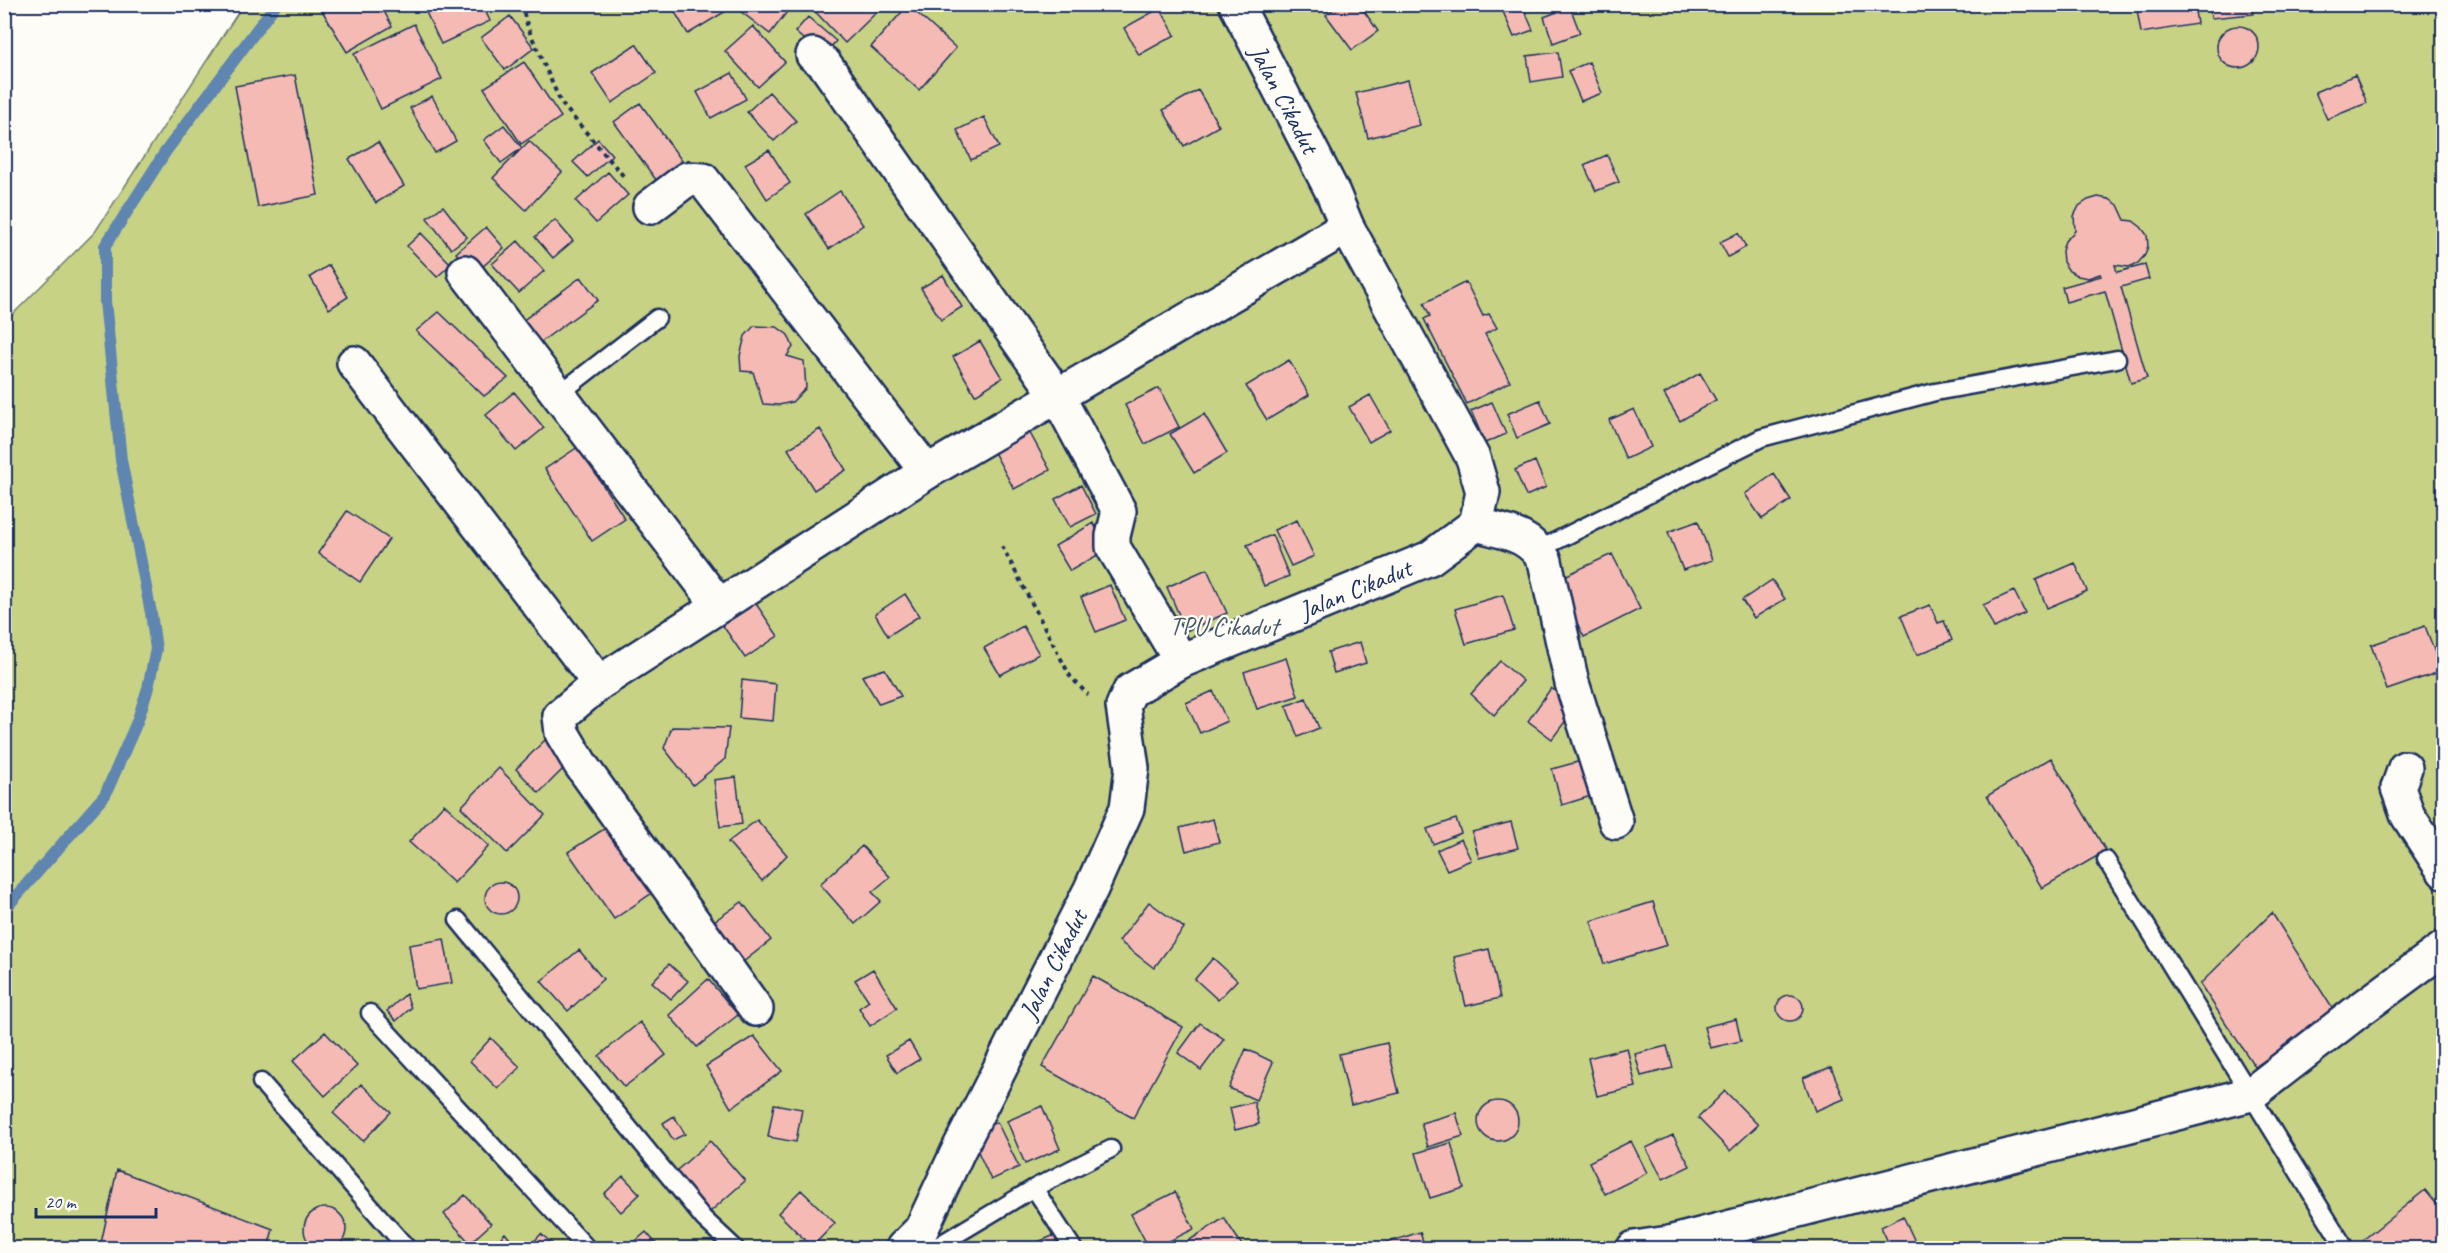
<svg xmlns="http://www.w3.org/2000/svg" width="2448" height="1253" font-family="Caveat,sans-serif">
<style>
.green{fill:#c7d285;stroke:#718072;stroke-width:1.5}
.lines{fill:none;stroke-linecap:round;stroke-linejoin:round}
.stream{stroke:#5f85b1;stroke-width:12}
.building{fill:#f5bab4;stroke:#1b2f5e;stroke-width:1.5}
.lane-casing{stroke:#1b2f5e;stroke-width:21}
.street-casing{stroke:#1b2f5e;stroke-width:38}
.path{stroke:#1b2f5e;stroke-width:4;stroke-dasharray:4.5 4.5;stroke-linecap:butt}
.lane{stroke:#fdfcf7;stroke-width:16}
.street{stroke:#fdfcf7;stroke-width:33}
.labels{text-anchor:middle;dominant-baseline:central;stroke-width:4.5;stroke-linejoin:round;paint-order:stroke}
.street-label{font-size:26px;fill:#1b2f5e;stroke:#fdfcf7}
.park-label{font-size:26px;fill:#465868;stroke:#fdfcf7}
</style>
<rect width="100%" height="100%" fill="#fdfcf7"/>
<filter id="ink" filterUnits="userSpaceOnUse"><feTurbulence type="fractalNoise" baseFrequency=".0167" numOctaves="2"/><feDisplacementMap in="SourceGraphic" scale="12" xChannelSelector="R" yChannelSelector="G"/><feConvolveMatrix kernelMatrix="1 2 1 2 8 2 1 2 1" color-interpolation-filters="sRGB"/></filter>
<g filter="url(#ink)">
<!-- green -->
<path class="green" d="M243,5H2443V1248H5V322L95,232Z"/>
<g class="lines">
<!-- stream -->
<path class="stream" d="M4,910L105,795L137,722L148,688L156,649L151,613L121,460L105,301V246L166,151L276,4"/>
</g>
<!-- building -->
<path class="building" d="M318,4H380L392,26L347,52Z
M431,4H482L490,21L441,44L424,8Z
M670,4H722L726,11L688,34Z
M731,4H793L770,34Z
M808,4H885L845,43Z
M1339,4H1359L1378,31L1352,50L1326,15Z
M1506,4H1522L1533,30L1514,37L1501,7Z
M2136,4H2194L2197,24L2141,33Z
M2209,4H2252L2253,14L2211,18Z
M908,5L956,48L919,90L871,47Z
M1570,7L1580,33L1553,43L1544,17Z
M1160,8L1175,35L1139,55L1124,28Z
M510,16L534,48L505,70L481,38Z
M808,17L836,41L823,56L795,32Z
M414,24L442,79L381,109L354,54Z
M753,26L785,62L758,87L725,51Z
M2217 47a21 21 0 1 1 42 0a21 21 0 1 1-42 0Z
M636,44L656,73L612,103L592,73Z
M1558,52L1562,77L1531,82L1527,56Z
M524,62L561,117L521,144L484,88Z
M1589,62L1602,93L1581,101L1568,71Z
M732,73L746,99L711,118L697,92Z
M295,75L318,195L258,207L235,86Z
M2355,75L2367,103L2327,119L2315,92Z
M1408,80L1420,125L1368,138L1356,93Z
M1198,90L1219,126L1184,146L1163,110Z
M769,92L796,121L774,141L747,112Z
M432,96L456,141L435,153L410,108Z
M640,103L685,165L659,184L614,122Z
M984,117L999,147L971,160L957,130Z
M504,125L522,148L501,163L484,140Z
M598,139L612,155L588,177L573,162Z
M529,141L562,172L526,210L493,178Z
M378,142L404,186L376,203L349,159Z
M769,150L790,183L767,199L745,164Z
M1607,155L1619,182L1596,191L1584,165Z
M608,172L628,195L596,223L576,201Z
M840,191L863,225L829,249L806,214Z
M2098,197L2109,199L2118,205L2125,220L2133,221L2141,227L2147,235L2148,246L2145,255L2138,263L2129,267L2115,265L2117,272L2145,265L2149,279L2121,287L2147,378L2131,383L2105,291L2066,302L2062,287L2101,276L2100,274L2088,278L2078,276L2069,271L2063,262L2062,251L2065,241L2075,231L2074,216L2079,206L2088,200Z
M443,206L467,237L451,249L427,218Z
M555,220L573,241L553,258L535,237Z
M486,227L504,248L474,274L456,253Z
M421,233L451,264L437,277L407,246Z
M1738,233L1746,247L1728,257L1720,242Z
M518,241L544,271L519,293L492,264Z
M329,265L348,297L329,309L310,277Z
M943,275L962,307L941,320L921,288Z
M581,277L598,300L538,344L521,322Z
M1466,282L1483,316L1489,314L1497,328L1485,334L1510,382L1467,404L1424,319L1430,316L1424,303Z
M439,312L508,378L484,396L416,331Z
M754,326L777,327L788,335L793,347L787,356L804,361L806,388L792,402L779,405L763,404L753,372L741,371L740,356L745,336Z
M980,341L1002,378L975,395L953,357Z
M1289,360L1309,395L1267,420L1246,386Z
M1700,373L1716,400L1680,421L1664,394Z
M1159,388L1179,427L1145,444L1125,405Z
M514,392L544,428L516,451L486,415Z
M1370,395L1390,430L1369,442L1349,407Z
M1540,400L1550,424L1517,438L1507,414Z
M1492,402L1506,434L1485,443L1471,411Z
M1634,409L1651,447L1626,459L1609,420Z
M1204,414L1227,453L1194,473L1170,434Z
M1025,424L1050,470L1014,489L989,443Z
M820,429L846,470L814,490L788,449Z
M578,447L625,519L592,541L545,469Z
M1535,461L1546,487L1526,496L1515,470Z
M1774,474L1791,500L1762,519L1745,494Z
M1081,485L1096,514L1070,527L1055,499Z
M347,511L389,539L360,582L318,553Z
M1297,520L1314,556L1291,566L1274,530Z
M1698,521L1712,560L1683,570L1668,532Z
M1093,523L1108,549L1070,571L1055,546Z
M1272,535L1289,576L1264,586L1247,545Z
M1612,554L1640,609L1584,637L1556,580Z
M2075,563L2087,591L2047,608L2036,580Z
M1207,569L1227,613L1186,631L1167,587Z
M1772,580L1785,599L1754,618L1742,600Z
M1110,585L1125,620L1096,632L1081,597Z
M2014,591L2025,613L1994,628L1983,605Z
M905,594L919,616L888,636L875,614Z
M1503,595L1514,630L1466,644L1455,609Z
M752,598L778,636L745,658L719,620Z
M1930,605L1938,623L1944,621L1952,640L1917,655L1901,616Z
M1023,626L1039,654L1000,675L984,648Z
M2425,626L2442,671L2387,690L2371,645Z
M1360,642L1366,663L1334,673L1328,652Z
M1286,658L1298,696L1257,709L1244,672Z
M1500,661L1523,681L1494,715L1471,694Z
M885,669L901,696L879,704L862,676Z
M742,680L776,684L773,721L739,718Z
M1551,688L1576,707L1552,739L1528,721Z
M1213,691L1227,721L1200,733L1186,703Z
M1306,698L1319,728L1298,737L1286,706Z
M672,727L729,728L725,759L693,785L664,748Z
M546,739L570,762L539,793L516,769Z
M2051,758L2106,851L2042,888L1987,796Z
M1581,761L1591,796L1562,805L1552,769Z
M499,768L545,815L507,853L461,807Z
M736,777L742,824L720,827L714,780Z
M444,804L489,846L454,883L409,842Z
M1213,819L1219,842L1186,851L1180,828Z
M1456,819L1461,833L1433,844L1427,829Z
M757,820L787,855L762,881L728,842Z
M1511,822L1518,848L1479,858L1472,832Z
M607,827L652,893L614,919L568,852Z
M1461,839L1471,860L1447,870L1437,850Z
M862,846L890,877L872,892L881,901L855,924L820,884Z
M485 898a16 16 0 1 1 32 0a16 16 0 1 1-32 0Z
M742,902L771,940L738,966L707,926Z
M1149,902L1184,928L1154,968L1119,941Z
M1653,902L1667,945L1604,964L1591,921Z
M2272,913L2334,1011L2255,1067L2200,984Z
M444,939L452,983L416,989L409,945Z
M1489,949L1500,998L1466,1006L1454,957Z
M579,950L603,979L568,1011L541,981Z
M1213,958L1237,980L1218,1000L1195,979Z
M669,964L688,981L671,999L652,982Z
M873,969L897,1008L870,1026L859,1008L869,1001L855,980Z
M1093,976L1183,1027L1133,1118L1042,1067Z
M708,979L738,1015L697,1047L669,1015Z
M406,994L411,1008L396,1021L387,1011Z
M1777 1008a13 13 0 1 1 26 0a13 13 0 1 1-26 0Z
M1736,1019L1741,1041L1710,1048L1704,1027Z
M640,1022L666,1055L624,1087L599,1056Z
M1200,1023L1224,1039L1201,1070L1178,1053Z
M325,1032L357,1066L325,1096L293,1061Z
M754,1036L782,1071L731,1108L706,1066Z
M491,1038L520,1067L498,1089L470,1061Z
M909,1041L920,1059L897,1073L886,1055Z
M1387,1043L1399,1093L1351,1105L1339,1054Z
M1667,1046L1673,1068L1641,1076L1635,1054Z
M1627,1048L1636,1087L1597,1096L1588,1058Z
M1246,1049L1273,1062L1256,1100L1229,1088Z
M1831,1067L1844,1099L1815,1111L1803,1078Z
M361,1084L391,1112L363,1141L333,1113Z
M1725,1091L1758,1125L1730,1151L1698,1118Z
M1478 1121a20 20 0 1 1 40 0a20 20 0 1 1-40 0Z
M1254,1102L1259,1124L1235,1130L1230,1108Z
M774,1104L802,1109L796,1142L768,1137Z
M1042,1106L1060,1149L1025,1164L1007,1121Z
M1456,1113L1463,1136L1428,1147L1421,1123Z
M674,1116L685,1134L673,1140L663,1123Z
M997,1122L1019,1167L991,1180L970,1134Z
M1673,1135L1690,1166L1663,1179L1646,1148Z
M710,1141L745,1181L710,1212L675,1172Z
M1631,1141L1647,1173L1605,1194L1589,1162Z
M1451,1143L1464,1188L1430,1198L1416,1153Z
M117,1170L273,1229L268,1248H100Z
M623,1176L640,1194L621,1212L604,1194Z
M801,1190L835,1223L812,1247L778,1213Z
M2425,1190L2444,1213V1248H2370L2363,1240Z
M1175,1192L1194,1229L1155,1248H1149L1131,1214Z
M465,1195L491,1224L470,1243L444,1214Z
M304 1229a21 21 0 1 1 42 0a21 21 0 1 1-42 0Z
M1903,1216L1918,1248H1891L1881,1227Z
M1224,1218L1244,1248H1189L1185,1243Z
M646,1232L660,1248H632L630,1246Z
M1420,1232L1425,1248H1384L1383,1244Z
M505,1233L517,1248H495L493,1246Z
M541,1234L558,1248H528Z
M1055,1235L1061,1248H1023Z"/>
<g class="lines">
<!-- lane casing -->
<g class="lane-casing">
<path id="lane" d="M559,394L657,318
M1538,550L1761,438L1935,392L2117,359
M2106,860L2345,1248
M458,920L704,1219L735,1248
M370,1013L587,1248
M261,1082L407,1248
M1034,1188L1073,1248
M939,1245L1034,1188L1111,1149"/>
</g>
<!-- street casing -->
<g class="street-casing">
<g id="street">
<path d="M813,55L824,63L1057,395L1119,511L1113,536V547L1181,661"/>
<path d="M650,207L687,179L703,180L927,472"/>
<path d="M465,272L718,604"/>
<path d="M354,363L599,683"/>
<path d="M1476,524C1506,533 1528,533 1545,561L1572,683L1616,822"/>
<path d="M2405,768L2398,788L2408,816L2444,871"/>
<path d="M756,1009L581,765L562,733L560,716L599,683L927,472L1347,227"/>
<path id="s1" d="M903,1248L921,1230L959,1149L1091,889L1127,808L1132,768L1123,706L1130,691L1181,661L1430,558L1476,524L1483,492L1473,458L1347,227L1333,193L1236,4"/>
<path d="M1634,1248L1669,1243L2251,1094L2357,1012L2444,948"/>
</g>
</g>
<!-- path -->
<path class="path" d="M521,4L528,28L561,103L626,179
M1002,546L1070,676L1088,695"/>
<!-- lane -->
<use href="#lane" class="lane"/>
<!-- street -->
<use href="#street" class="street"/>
</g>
</g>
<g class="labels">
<!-- street labels -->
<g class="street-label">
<text transform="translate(1284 99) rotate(62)">Jalan Cikadut</text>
<text stroke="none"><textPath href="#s1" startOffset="862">Jalan Cikadut</textPath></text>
<text stroke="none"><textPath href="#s1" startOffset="322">Jalan Cikadut</textPath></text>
</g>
<!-- park labels -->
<g class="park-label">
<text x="1224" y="626">TPU Cikadut</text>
</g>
</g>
<!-- margin -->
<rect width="2448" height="1253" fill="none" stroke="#fdfcf7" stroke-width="24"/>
<rect x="12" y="12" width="2424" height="1229" fill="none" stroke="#1b2f5e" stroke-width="2" filter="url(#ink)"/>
<!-- scale -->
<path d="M36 1208v9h120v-9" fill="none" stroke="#1b2f5e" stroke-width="3"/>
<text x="45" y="1208" font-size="18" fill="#1b2f5e" stroke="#fdfcf7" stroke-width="4.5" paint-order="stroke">20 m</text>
</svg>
